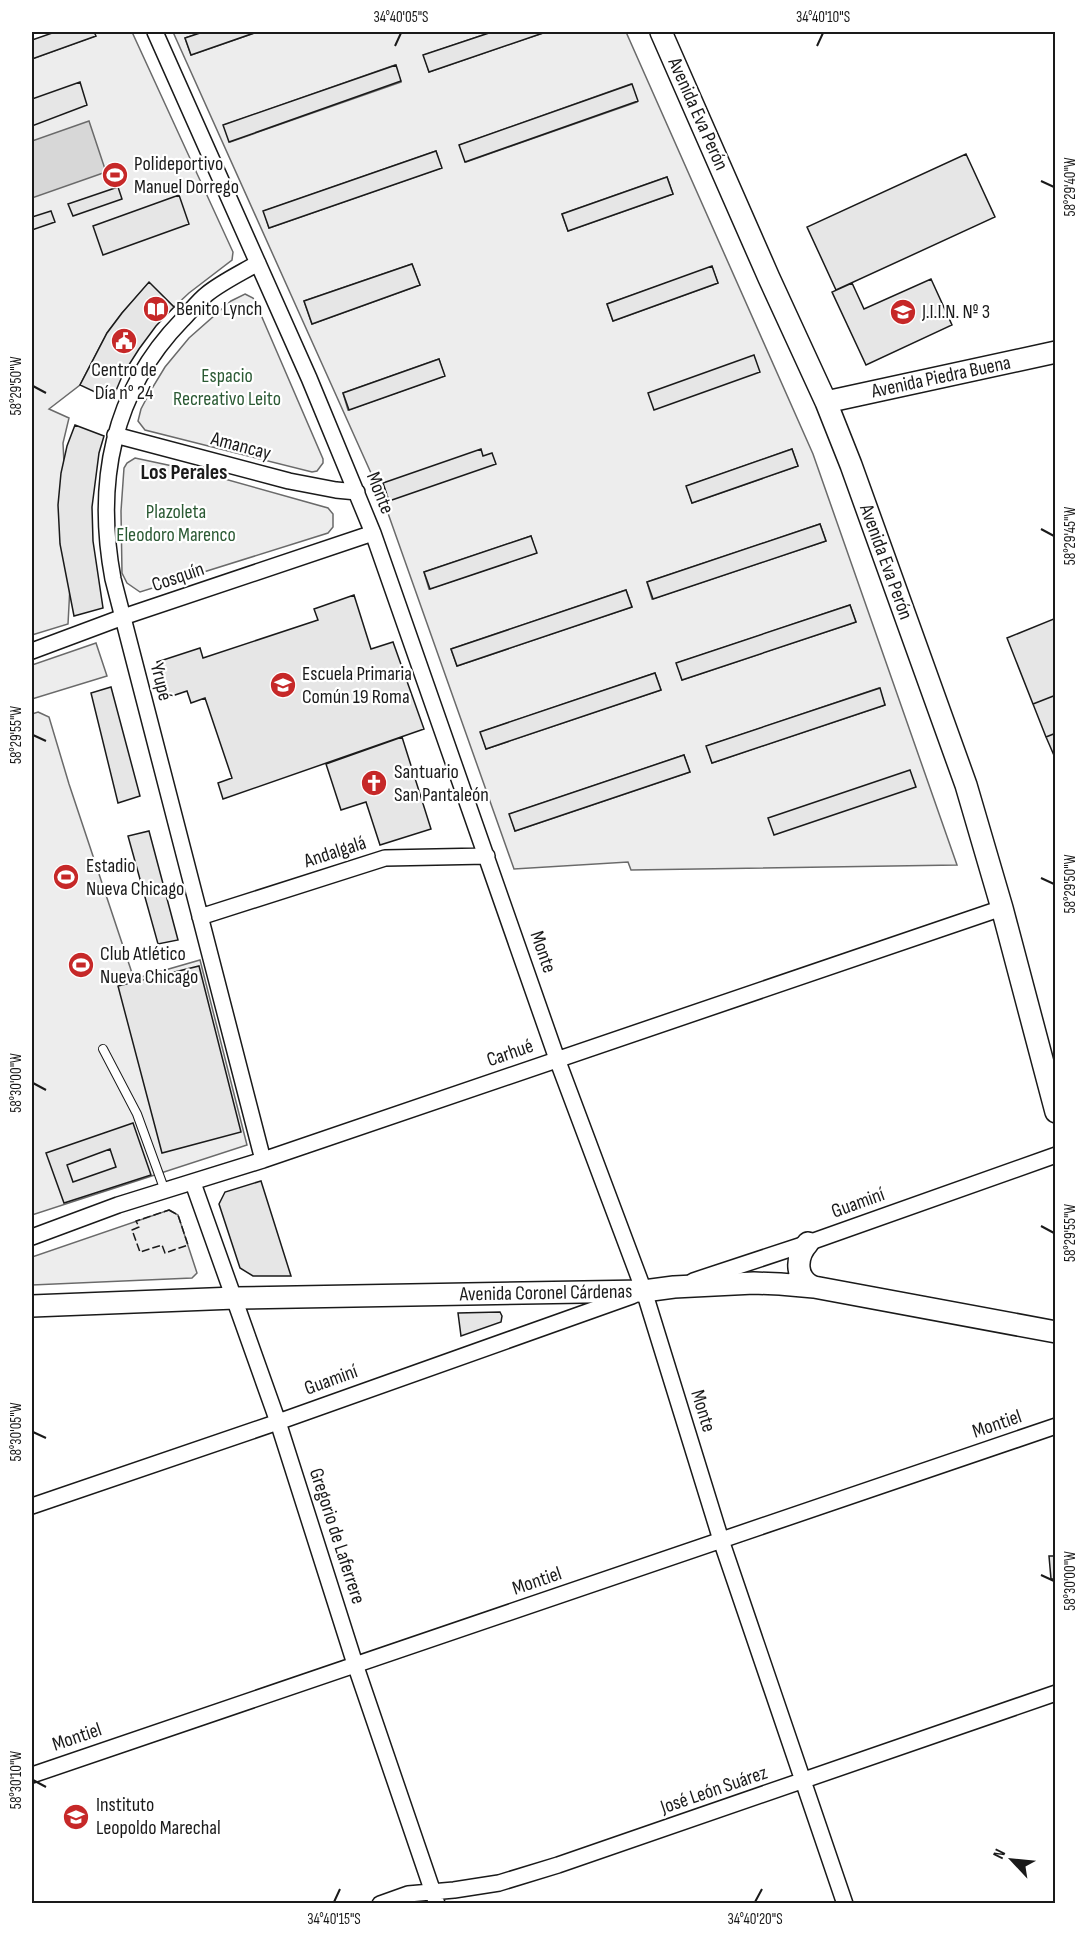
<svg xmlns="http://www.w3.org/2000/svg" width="1087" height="1935" font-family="'Sofia Sans Condensed',sans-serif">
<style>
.built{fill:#ededed;stroke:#6a6a6a;stroke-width:1.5;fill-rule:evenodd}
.water{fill:#d7d7d7;stroke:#6a6a6a;stroke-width:1.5}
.building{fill:#e6e6e6;stroke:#1a1a1a;stroke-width:1.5;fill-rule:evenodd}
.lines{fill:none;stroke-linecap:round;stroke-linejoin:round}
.lane-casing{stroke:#1a1a1a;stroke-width:10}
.street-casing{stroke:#1a1a1a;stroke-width:18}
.secondary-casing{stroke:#1a1a1a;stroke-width:24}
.lane{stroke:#fff;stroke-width:8}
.street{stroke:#fff;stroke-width:15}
.secondary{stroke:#fff;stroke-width:21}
.fence{stroke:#1a1a1a;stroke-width:1.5;stroke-dasharray:8 3;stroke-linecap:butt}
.ticks{fill:none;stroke:#1a1a1a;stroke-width:2}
.labels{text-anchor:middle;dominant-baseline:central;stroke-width:4.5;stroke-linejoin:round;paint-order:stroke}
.street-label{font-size:20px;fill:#1a1a1a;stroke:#fff}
.poi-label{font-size:20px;fill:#1a1a1a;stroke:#fff;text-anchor:start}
.park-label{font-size:20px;fill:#2b5a34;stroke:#fff}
.quarter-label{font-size:22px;font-weight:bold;fill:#1a1a1a;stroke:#fff}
.neatline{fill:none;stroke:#1a1a1a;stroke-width:2}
.ticks-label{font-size:15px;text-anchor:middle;fill:#1a1a1a}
</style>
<rect width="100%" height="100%" fill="#fff"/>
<!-- built -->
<path class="built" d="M94,32H132L233,252L232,260L189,293L174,307L149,283L122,313L107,333L80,385L49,409L69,418L63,443L70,586L68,624L32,635V59L95,36Z
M173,32H203L185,38L191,55L257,32H492L424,55L429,72L546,32H626L813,454L957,865L631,870L628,862L514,869L384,502ZM395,65L401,82L230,142L224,125ZM631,84L637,102L466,162L460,145ZM436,151L441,168L269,228L264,211ZM667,177L673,194L568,231L562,214ZM412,264L420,285L312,324L304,301ZM712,267L718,283L613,321L607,304ZM439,359L444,376L348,410L343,393ZM792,449L798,466L692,503L687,486ZM820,524L826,541L652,599L647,582ZM531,536L536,553L429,589L424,572ZM626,590L632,607L457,666L451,649ZM850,605L856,622L682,680L677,663ZM655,673L661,690L486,749L481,732ZM879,688L885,705L712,763L707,746ZM684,755L690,772L515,831L510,814Z
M245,294L253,298L258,308L323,459V463L317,471L312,472L145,430L138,421L141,409L151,390L165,367L189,338L231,301Z
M135,458L196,471L328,508L333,514V527L328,533L140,592L127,583L122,573L121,511L124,468L127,463Z
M96,643L107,676L32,699V665Z
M38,712L49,717L69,784L134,979L200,960L247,1145L32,1215V714Z
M169,1210L178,1215L197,1273L192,1278L32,1285V1257Z"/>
<!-- water -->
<path class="water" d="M89,121L106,172L32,198V141Z"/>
<!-- building -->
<path class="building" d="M55,32H94L96,36L32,59V40Z
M203,32H257L191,55L185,38Z
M492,32H546L429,72L423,55Z
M396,65L401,81L229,142L223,125Z
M80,82L87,105L32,126V99Z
M632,84L638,101L465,162L459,145Z
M436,151L442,168L269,228L263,211Z
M966,154L995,217L836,290L807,227Z
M667,177L673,194L568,231L562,214Z
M118,187L122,199L73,216L68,204Z
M179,195L189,224L103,255L93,226Z
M51,211L55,222L32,230V217Z
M412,264L420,285L312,324L304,301Z
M712,266L718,283L613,321L607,304Z
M931,279L952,325L866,365L832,292L852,283L864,309Z
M149,282L174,307L156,326L139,349L123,374L112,400L80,385L107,333L122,313Z
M754,355L760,372L654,410L648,393Z
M439,359L445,376L349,410L343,393Z
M75,425L104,436L99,453L92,507L93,541L103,608L74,616L60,544L58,505L61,473L67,446Z
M481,449L483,456L492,453L496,464L389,501L383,483Z
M792,449L798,466L692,503L686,486Z
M820,524L826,541L653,599L647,582Z
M531,536L537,553L430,589L424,572Z
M626,590L632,607L457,666L451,649Z
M354,595L371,649L393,642L424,729L223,799L218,783L232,778L205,698L191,703L187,691L169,697L157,662L200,648L203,658L318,620L314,609Z
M850,605L856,622L682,680L676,663Z
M1056,618V695L1033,704L1007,638Z
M655,673L661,690L486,749L480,732Z
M111,687L140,796L118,803L91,693Z
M880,688L885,705L712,763L706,746Z
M1056,695V733L1046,737L1033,704Z
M1056,733V760L1046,737Z
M402,737L431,829L380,845L366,802L341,810L326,764Z
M684,755L690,772L515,831L509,814Z
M910,770L916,787L774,835L768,818Z
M149,831L178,940L158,944L128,836Z
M199,966L241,1132L162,1153L118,986Z
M133,1123L151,1175L64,1203L46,1153ZM110,1149L116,1167L73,1182L67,1165Z
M261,1181L291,1276H253L240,1268L219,1204L225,1192Z
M500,1312L502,1316L501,1322L461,1336L458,1313Z
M1049,1556H1056V1579H1051Z"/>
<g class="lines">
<!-- lane casing -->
<g class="lane-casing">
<path id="lane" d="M103,1049L137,1114L165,1191"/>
</g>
<!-- street casing -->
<g class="street-casing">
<path id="street" d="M155,32L309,378L373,533L557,1059L644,1291L721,1540L845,1904
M258,263C241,273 222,282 207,294C198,301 190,312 182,320C112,392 95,483 113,579L263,1160
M115,435L289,481L336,490L357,492
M32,651L123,617L373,533
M200,917L385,858L487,856
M193,1183L278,1422L355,1664L437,1904
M32,1237L118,1205L263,1160L1002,908
M693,1281L808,1243L1056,1155
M32,1506L278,1422L632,1296
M32,1775L1056,1426
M380,1904L408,1894L454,1890L499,1883L558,1865L1056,1693"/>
</g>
<!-- secondary casing -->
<g class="secondary-casing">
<path id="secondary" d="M661,32L769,278L826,402L851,465L966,785L1002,908L1056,1112
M826,402L1056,352
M808,1243C795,1257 795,1280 814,1287
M32,1306L235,1298L644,1291L674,1287L754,1283L780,1284L814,1287L1056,1332"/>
</g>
<!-- lane -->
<use href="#lane" class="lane"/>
<!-- street -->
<use href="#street" class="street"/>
<!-- secondary -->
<use href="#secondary" class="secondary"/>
<!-- fence -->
<path class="fence" d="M169,1210L178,1215L188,1245L165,1253L162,1245L140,1252L132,1230L139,1227L136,1221Z"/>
</g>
<!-- ticks -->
<path class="ticks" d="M395,46L401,33M817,46L823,33M1041,181L1054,187M33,386L46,393M1041,529L1054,536M33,735L46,741M1041,878L1054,884M33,1083L46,1090M1041,1226L1054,1233M33,1432L46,1438M1041,1575L1054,1581M33,1780L46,1787M334,1902L340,1889M755,1902L762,1889"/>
<!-- icons -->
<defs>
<g id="stadium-disc" transform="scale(1.35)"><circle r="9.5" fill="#c62828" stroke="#fff"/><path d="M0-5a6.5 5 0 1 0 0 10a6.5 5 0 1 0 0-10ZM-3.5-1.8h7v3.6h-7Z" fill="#fff"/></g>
<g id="library-disc" transform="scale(1.35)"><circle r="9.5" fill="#c62828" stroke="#fff"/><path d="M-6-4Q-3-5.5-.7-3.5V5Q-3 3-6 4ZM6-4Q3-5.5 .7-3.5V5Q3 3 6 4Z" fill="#fff"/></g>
<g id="school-disc" transform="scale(1.35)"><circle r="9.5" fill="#c62828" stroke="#fff"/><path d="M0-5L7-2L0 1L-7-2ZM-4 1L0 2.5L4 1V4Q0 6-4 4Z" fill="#fff"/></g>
<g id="civic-disc" transform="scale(1.35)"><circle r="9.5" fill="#c62828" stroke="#fff"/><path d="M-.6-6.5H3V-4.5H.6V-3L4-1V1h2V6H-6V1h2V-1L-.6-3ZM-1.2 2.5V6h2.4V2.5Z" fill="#fff"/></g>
<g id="church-disc" transform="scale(1.35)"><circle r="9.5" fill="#c62828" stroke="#fff"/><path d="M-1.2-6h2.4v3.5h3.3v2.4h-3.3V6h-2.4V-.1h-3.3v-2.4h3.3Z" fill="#fff"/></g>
</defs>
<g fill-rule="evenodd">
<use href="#stadium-disc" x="115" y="175"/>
<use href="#library-disc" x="156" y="309"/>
<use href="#school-disc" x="903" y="312"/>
<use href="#civic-disc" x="124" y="341"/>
<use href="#school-disc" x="283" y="685"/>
<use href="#church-disc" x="374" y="783"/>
<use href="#stadium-disc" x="66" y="877"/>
<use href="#stadium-disc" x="81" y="965"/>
<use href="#school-disc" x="76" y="1817"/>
</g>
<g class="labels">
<!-- street labels -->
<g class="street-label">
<text transform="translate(698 114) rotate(66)">Avenida Eva Perón</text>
<text transform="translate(941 377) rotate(-12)">Avenida Piedra Buena</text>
<text transform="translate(241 446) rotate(15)">Amancay</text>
<text transform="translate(380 493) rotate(68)">Monte</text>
<text transform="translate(886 562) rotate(70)">Avenida Eva Perón</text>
<text transform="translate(178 577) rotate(-19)">Cosquín</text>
<text transform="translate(161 682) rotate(76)">Yrupé</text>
<text transform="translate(335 852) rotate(-18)">Andalgalá</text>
<text transform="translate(543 952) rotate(71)">Monte</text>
<text transform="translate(510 1053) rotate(-19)">Carhué</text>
<text transform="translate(858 1203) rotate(-20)">Guaminí</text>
<text transform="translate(546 1293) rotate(-1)">Avenida Coronel Cárdenas</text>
<text transform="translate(331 1380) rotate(-20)">Guaminí</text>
<text transform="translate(703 1411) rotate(73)">Monte</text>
<text transform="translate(997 1424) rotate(-19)">Montiel</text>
<text transform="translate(337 1536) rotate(72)">Gregorio de Laferrere</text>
<text transform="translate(537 1581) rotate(-19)">Montiel</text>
<text transform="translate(77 1737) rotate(-19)">Montiel</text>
<text transform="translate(714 1790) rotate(-19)">José León Suárez</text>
</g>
<!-- poi labels -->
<g class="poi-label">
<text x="134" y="164">Polideportivo<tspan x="134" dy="23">Manuel Dorrego</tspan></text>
<text x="176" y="309">Benito Lynch</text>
<text x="922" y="312">J.I.I.N. Nº 3</text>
<text x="124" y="370" text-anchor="middle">Centro de<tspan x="124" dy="23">Día n° 24</tspan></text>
<text x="302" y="674">Escuela Primaria<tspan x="302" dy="23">Común 19 Roma</tspan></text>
<text x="394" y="772">Santuario<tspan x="394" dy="23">San Pantaleón</tspan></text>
<text x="86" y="866">Estadio<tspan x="86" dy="23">Nueva Chicago</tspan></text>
<text x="100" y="954">Club Atlético<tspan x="100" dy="23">Nueva Chicago</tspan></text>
<text x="96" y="1805">Instituto<tspan x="96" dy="23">Leopoldo Marechal</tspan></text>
</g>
<!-- park labels -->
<g class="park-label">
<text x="227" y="376">Espacio<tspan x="227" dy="23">Recreativo Leito</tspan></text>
<text x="176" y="512">Plazoleta<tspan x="176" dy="23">Eleodoro Marenco</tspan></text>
</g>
<!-- quarter labels -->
<g class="quarter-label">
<text x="184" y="472">Los Perales</text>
</g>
</g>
<!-- border -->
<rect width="1087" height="1935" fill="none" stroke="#ffffff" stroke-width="66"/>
<!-- north arrow -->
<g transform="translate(1012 1860) rotate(296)" stroke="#ffffff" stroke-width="4.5" paint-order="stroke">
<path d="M0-4.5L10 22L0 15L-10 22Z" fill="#1a1a1a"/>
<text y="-9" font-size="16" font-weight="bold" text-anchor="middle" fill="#1a1a1a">N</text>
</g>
<rect x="33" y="33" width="1021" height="1869" class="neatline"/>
<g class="ticks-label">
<text x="401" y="22">34°40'05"S</text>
<text x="823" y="22">34°40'10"S</text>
<text transform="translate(1070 187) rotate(-90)" y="5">58°29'40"W</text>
<text transform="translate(16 386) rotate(-90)" y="5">58°29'50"W</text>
<text transform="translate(1070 536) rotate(-90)" y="5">58°29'45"W</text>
<text transform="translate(16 735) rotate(-90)" y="5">58°29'55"W</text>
<text transform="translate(1070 884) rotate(-90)" y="5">58°29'50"W</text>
<text transform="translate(16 1083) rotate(-90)" y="5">58°30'00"W</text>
<text transform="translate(1070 1233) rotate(-90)" y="5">58°29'55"W</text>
<text transform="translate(16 1432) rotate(-90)" y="5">58°30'05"W</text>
<text transform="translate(1070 1581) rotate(-90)" y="5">58°30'00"W</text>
<text transform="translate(16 1780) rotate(-90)" y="5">58°30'10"W</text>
<text x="334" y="1924">34°40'15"S</text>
<text x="755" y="1924">34°40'20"S</text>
</g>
</svg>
